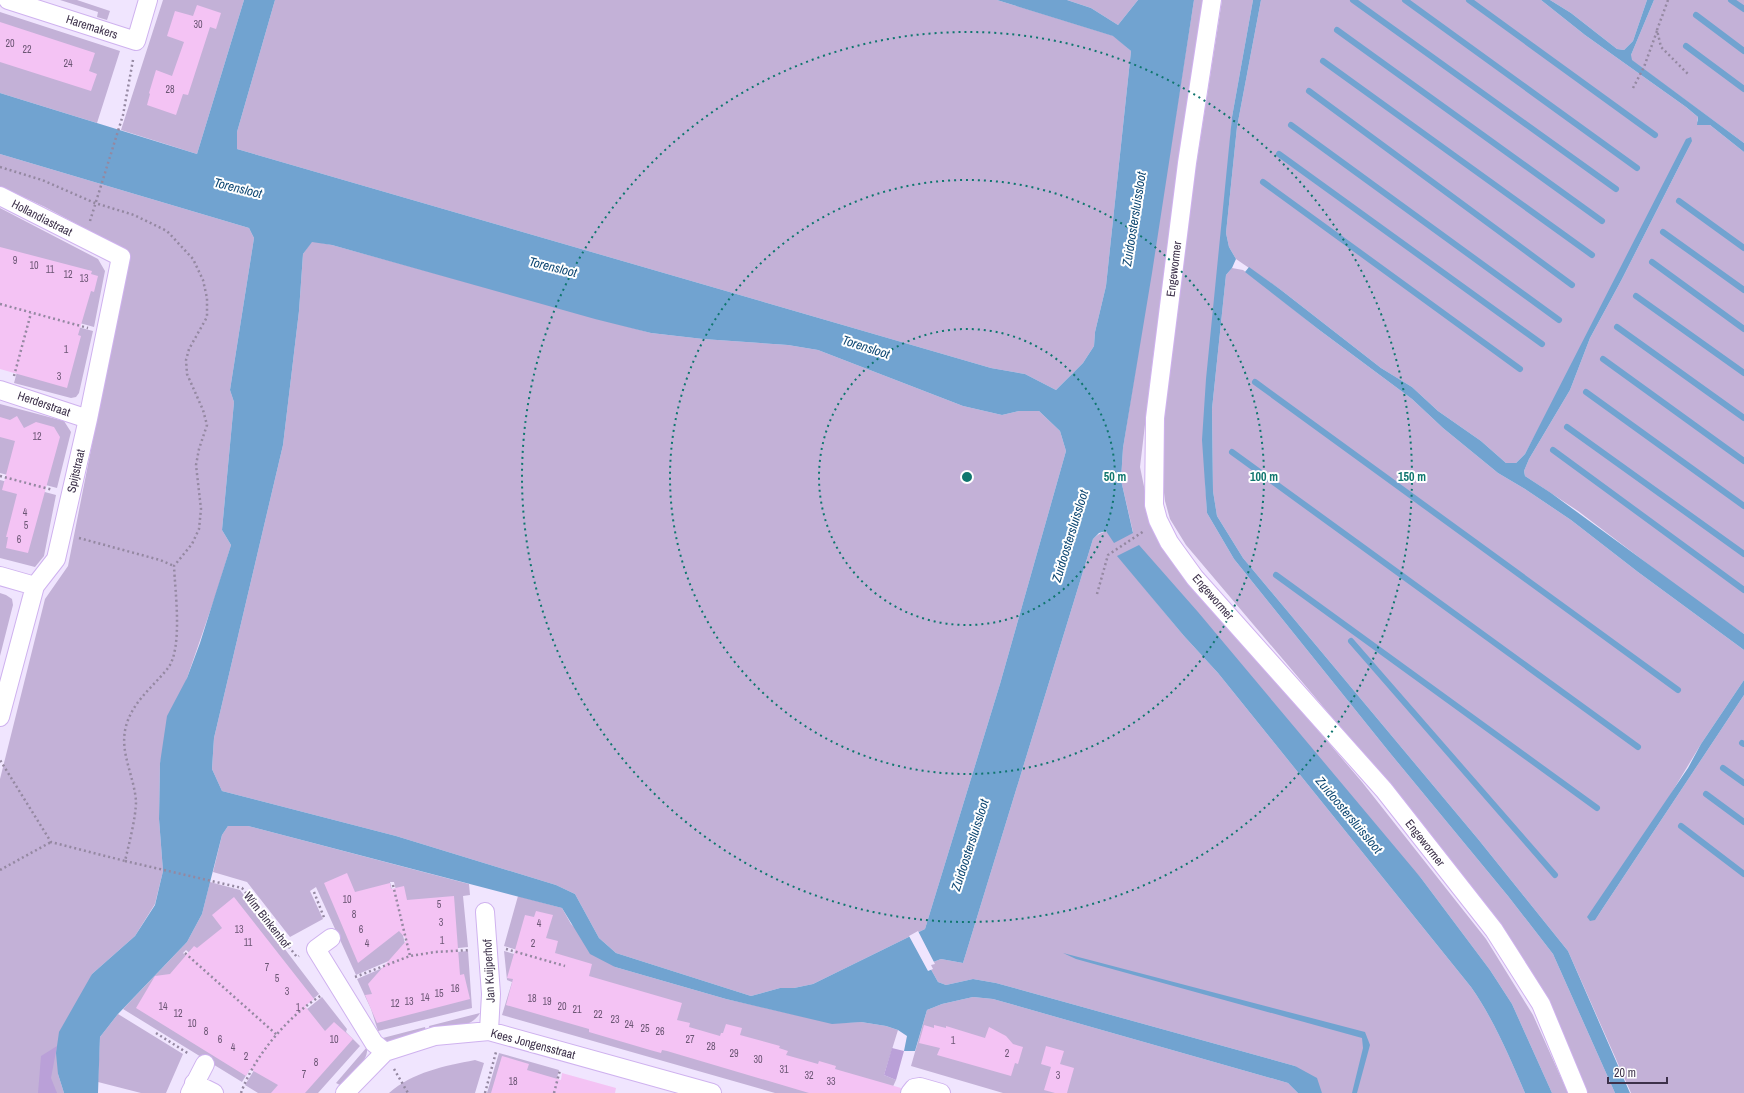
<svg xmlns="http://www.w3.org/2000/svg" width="1744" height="1093" font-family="'Archivo Narrow',sans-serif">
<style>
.green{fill:#c3b1d7}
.forest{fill:#baa0d8}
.water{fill:#71a3d0;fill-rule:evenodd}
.pier{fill:#f0e5fe}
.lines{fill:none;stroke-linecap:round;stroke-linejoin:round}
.stream{stroke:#71a3d0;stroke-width:6}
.building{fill:#f4c3f4}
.minor-casing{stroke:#cfb2ef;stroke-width:20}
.path{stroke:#9488a1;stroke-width:2.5;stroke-dasharray:2 3;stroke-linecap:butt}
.minor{stroke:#fff;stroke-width:18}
.ring{fill:none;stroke:#0f766e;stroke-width:2;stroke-dasharray:2 4}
.labels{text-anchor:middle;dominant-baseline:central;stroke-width:4;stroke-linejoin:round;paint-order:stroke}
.number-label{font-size:10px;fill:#6b5674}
.street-label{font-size:12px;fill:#3d314a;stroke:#fff}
.water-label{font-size:13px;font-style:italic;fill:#104974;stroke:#fff}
.centre{fill:#0f766e;stroke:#fff;stroke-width:2}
.ring-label{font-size:12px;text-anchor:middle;font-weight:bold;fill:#0f766e;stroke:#fff;stroke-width:4;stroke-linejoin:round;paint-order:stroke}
</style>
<rect width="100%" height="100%" fill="#f0e5fe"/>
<!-- green -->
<path class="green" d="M60,0H77L110,11L107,20L97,17L98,12Z
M163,0H244L197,154L121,130Z
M275,0H997L1114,36L1131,51L1106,286L1095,332L1094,346L1083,363L1056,390L1025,374L991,368L237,149V132Z
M1067,0H1138L1118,25L1091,8Z
M1194,0H1206L1153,357L1140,467L1152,525L1160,545L1362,782L1486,939L1533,1015L1568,1093H1552L1512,1004L1490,970L1421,878L1118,556L1184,636L1218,673L1471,987C1494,1020 1509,1056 1525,1093H1322L1295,1066L996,983L973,979L946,985L938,982L928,964L941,959L963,963L1093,539C1105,527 1117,531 1133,532L1121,480L1123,448Z
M1222,0H1253L1232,117L1205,477L1207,513L1234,559L1390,753L1508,896L1553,954L1615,1093H1584L1546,1001L1381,775L1186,545L1170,519L1165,501L1161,468L1163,404L1181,263Z
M1261,0H1541L1585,35L1686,107L1698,117L1697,121L1700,125L1704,124L1710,125L1744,152V634L1690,596L1578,511L1525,476L1524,471L1529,459L1570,390L1590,338L1622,279L1692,141L1525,454L1516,463H1506L1481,441L1438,411L1412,387L1381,368L1281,290L1236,259L1229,247L1226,233L1237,127Z
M1550,0H1647L1633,41L1624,50L1617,49L1571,13Z
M1654,0H1744V143L1631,60V55Z
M0,12L120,51L97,123L0,93Z
M0,154L249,228L254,238L230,390L234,402L222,530L231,545L216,594L187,678L160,763L159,819L163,871L155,904L135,936L92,974L58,1074L64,1093H0V779L45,599L68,566L128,262L125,250L45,207L0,186Z
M0,208L98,259L105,271L94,327L0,301Z
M312,241L332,245L651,333L703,339L788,345L818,350L963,406L1002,415L1019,411H1039L1060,431L1066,451L1000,684L925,929L813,984L794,988H780L751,996L616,953L599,938L575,894L556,885L396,836L222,791L212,769L214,738L283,445L299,311L303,254Z
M1232,268L1243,270L1267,288L1318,329L1412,399L1443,428L1498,473L1525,489L1571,520L1638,572L1744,650V680L1701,744L1595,920L1744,695V1093H1631L1568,951L1478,839L1243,558L1217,516L1213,491L1212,409L1226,275Z
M32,315L93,331L79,393L76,397L71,398L14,383Z
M0,404L64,421L71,432L57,488L0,473Z
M0,480L56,495L44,556L35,567L0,558Z
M0,593L6,595L12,599L13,605L0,656Z
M228,826H248L469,884L470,895L463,896L468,947L430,951L412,955L394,882H390L408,956L391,960L356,975L316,887L310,891L323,919L290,937L247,882L213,872L222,835Z
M210,882L240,890L319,994L289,1019L277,1032L186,950L183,953L274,1035L263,1048L242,1082L123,1009L187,942L202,914Z
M518,896L562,908L571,924L615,967L726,999L832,1023L861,1022L886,1026L898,1030L884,1075L896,1080L890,1093H775L502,1015L512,982L507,980L504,951L567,969L568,965L504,946Z
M468,951L472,1008L378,1031L371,1009L357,979L394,963L423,955Z
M322,997L347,1029L346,1032L360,1046L318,1093H258L245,1085L267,1049L291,1022Z
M973,997L993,999L1288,1083L1298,1093H1003L911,1066L927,1010L942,1004Z
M480,1013C471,1029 447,1028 430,1031L429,1026Z
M118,1014L183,1054L166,1093H141L98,1082L100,1037Z
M425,1027L426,1032L387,1044L379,1039Z
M367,1047C369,1063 350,1075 340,1085L336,1083Z
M499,1053L559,1070L553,1093H487Z
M475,1060L484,1063L475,1093H389C413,1072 444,1066 475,1060Z"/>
<!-- forest -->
<path class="forest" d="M57,1046L51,1078L57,1093H38L41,1056Z
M892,1048L904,1051L896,1080L884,1075Z"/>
<!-- water -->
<path class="water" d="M244,0H275L237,132V149L991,368L1025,374L1056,390L1083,363L1094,346L1095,332L1106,286L1131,51L1113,36L997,0H1067L1091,8L1118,25L1138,0H1194L1152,273L1123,448L1121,480L1133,533L1114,543L1106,531L1099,533L1093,539L963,963L941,959L928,964L938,982L946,985L973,979L996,983L1295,1066L1317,1078L1322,1093H1298L1288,1083L993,999L973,997L942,1004L927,1010L915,1051H904L907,1036L898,1030L886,1026L861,1022L832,1024L726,999L615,967L590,954L562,908L248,826H228L222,835L202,914L187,942L118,1014L100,1037L98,1093H64L58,1074L56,1053L59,1032L92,974L135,936L155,905L163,871L159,819L160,763L167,716L187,678L200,643L231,545L222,530L234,402L230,390L254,238L249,228L0,154V93L197,154ZM312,242L332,245L595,319L651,333L703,339L788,345L818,350L963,406L1002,415L1019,411H1039L1060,431L1066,451L1000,684L925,929L813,984L794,988H780L751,996L616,953L599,938L575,894L556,885L396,836L222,791L212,769L214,738L283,445L299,311L303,254Z
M1253,0H1261L1237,127L1226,233L1229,247L1236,259L1232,268L1226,275L1212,409L1213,491L1217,516L1243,558L1478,839L1568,951L1630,1093H1615L1553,954L1508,896L1390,753L1234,559L1207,513L1202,440L1206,379L1232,117Z
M1541,0H1550L1571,13L1617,49L1624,50L1633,41L1647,0H1654L1631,55L1632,60L1744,143V152L1710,125H1697L1698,117L1686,107L1585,35Z
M1691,137L1692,141L1622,279L1590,338L1570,390L1529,459L1524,471L1525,476L1551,493L1744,634V650L1638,572L1571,520L1525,489L1498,473L1443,428L1412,399L1318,329L1245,272L1249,267L1281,290L1381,368L1412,387L1438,411L1481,441L1506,463H1516L1525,454L1686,139Z
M1139,545L1198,612L1421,878L1490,970L1512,1004L1552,1093H1525C1509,1056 1494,1020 1471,987L1218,673L1184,636L1117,556Z
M1744,680V695L1595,920L1590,921L1587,917L1688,768L1701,744Z
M1063,953L1365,1032L1370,1045L1357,1093H1352L1363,1048L1362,1038L1076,959Z"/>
<!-- pier -->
<path class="pier" d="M918,931L935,964L931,965L933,969L928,971L909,936Z"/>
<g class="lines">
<!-- stream -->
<path class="stream" d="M1353,0L1616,189
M1405,0L1637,168
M1469,0L1655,135
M1731,0L1744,9
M1696,15L1744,51
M1337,30L1602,221
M1686,46L1744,89
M1323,61L1592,255
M1309,91L1572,285
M1291,125L1559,320
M1279,154L1542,344
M1263,182L1520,369
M1679,201L1744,248
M1663,232L1744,290
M1652,262L1744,329
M1636,296L1744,373
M1617,327L1744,418
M1603,359L1744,461
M1255,382L1678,690
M1586,392L1744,506
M1567,427L1744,554
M1553,450L1744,590
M1232,452L1638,747
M1276,575L1597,808
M1351,641L1555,875
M1742,743L1744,744
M1723,768L1744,783
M1706,794L1744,822
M1681,826L1744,874"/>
</g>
<!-- building -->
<path class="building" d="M197,5L221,13L216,29L210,27L188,95L183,94L176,115L147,105L150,94L149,93L156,70L172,76L184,42L167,36L175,11L193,16Z
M0,22L95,53L89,71L97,74L91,91L0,62Z
M0,247L92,271L91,274L98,276L94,292L91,291L78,335L81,336L67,388L0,369Z
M17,416L24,428L36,422L54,427L60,437L28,553L6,548L8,537H6L17,494L2,490L15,441L0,437V417L10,420Z
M347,873L355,892L390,883L391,889L404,886L407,900L454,896L460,975L464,974L470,999L377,1023L365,995L372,994L368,984L407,940L399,931L358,963L324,883Z
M234,897L314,999L305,1006L325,1031L334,1022L353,1039L305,1093H271L278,1085L250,1069L246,1076L136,1008L155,976L170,974L194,946L197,948L222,928L212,915Z
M536,911L553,915L546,938L558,941L555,953L592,964L589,976L682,1003L677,1020L690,1023L689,1027L720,1036L721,1033H723L726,1024L742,1028L740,1035L780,1046L779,1048L788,1051L786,1055L818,1064L819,1061L836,1066L835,1069L901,1088L900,1093H809L667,1051L662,1050L661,1053L650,1050L589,1032V1029L506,1005L513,979L507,978L525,915L534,917Z
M924,1025L934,1028V1025L946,1028V1026L985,1038L989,1027L1006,1036L1013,1044L1023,1047L1018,1064L1015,1063L1011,1076L937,1055L940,1048L919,1043Z
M1046,1046L1064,1051L1060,1064L1074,1068L1067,1093H1055L1044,1090L1051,1067L1041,1064Z
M502,1056L529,1064L527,1070L561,1080L562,1073L616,1088L615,1093H491Z"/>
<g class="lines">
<!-- minor casing -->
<g class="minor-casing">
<path id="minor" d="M8,0L136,41L148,0
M1212,0L1187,163L1155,418L1154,505L1158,520L1169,542L1195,578L1384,790L1494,930L1541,1004L1578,1093
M0,196L121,257L88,419L56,559L35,586L0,717
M0,390L88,419
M0,576L35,586
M485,912L491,994L489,1031
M331,938L316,949L374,1043L385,1052
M194,1083L214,1093
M190,1093L205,1064
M345,1093L385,1052L435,1036L489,1031L712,1093
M910,1093L914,1088L920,1087L941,1093"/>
</g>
<!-- path -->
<path class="path" d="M1668,0L1657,30L1661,47L1689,75
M1633,88L1644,67L1657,31
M0,167L42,180L95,203L134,215L167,231L193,259L203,280L207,298V317L189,349L186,360L187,374L203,410L207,425L199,449L196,465L201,509L199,529L192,544L174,566C175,591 183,648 168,668C153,687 133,701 126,726C119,752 134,775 136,801C136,817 129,844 125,861L51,842L0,760
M90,221L123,115L133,60
M0,304L88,328
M14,376L31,313
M0,476L53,490
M79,538L160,560L174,566
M1097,594L1108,555L1144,531
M125,861L242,888L297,957L299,956
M0,870L51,842
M393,885L410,956
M314,892L325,920
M506,949L565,966
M185,953L277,1035
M355,977L410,956L435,952L470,950
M156,1033L189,1054
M394,1069L408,1093
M241,1093C254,1056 289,1015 322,995
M485,1093L496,1052
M554,1093L560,1070"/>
<!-- minor -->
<use href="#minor" class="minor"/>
</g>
<!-- distance rings -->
<g class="ring">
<circle cx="967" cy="477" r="148"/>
<circle cx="967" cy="477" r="297"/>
<circle cx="967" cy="477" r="445"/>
</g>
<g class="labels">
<!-- number labels -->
<g class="number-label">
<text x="198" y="24">30</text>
<text x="10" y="43">20</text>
<text x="27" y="49">22</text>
<text x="68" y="63">24</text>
<text x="170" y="89">28</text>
<text x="15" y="260">9</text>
<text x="34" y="265">10</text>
<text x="50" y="269">11</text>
<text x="68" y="274">12</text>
<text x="84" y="278">13</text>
<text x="66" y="349">1</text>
<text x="59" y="376">3</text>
<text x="37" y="436">12</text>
<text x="25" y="512">4</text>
<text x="26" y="525">5</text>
<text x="19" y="539">6</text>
<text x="347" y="899">10</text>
<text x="439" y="904">5</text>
<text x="354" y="914">8</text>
<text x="441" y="922">3</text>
<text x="539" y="923">4</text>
<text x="239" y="929">13</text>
<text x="361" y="929">6</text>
<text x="442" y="940">1</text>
<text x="248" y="942">11</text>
<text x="367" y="943">4</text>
<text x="533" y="943">2</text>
<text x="267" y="967">7</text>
<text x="277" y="978">5</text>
<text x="455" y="988">16</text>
<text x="287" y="991">3</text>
<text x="439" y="993">15</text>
<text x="425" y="997">14</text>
<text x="532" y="998">18</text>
<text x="409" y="1001">13</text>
<text x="547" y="1001">19</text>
<text x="395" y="1003">12</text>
<text x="163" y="1006">14</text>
<text x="562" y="1006">20</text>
<text x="298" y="1007">1</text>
<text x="577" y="1009">21</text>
<text x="178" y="1013">12</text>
<text x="598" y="1014">22</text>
<text x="615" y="1019">23</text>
<text x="192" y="1023">10</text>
<text x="629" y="1024">24</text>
<text x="645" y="1028">25</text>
<text x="206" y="1031">8</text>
<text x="660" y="1031">26</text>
<text x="220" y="1039">6</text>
<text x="334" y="1039">10</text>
<text x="690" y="1039">27</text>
<text x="953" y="1040">1</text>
<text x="711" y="1046">28</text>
<text x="233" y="1047">4</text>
<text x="734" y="1053">29</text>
<text x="1007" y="1053">2</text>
<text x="246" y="1056">2</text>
<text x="758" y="1059">30</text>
<text x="316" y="1062">8</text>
<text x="784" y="1069">31</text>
<text x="304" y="1074">7</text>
<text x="809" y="1075">32</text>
<text x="1058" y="1075">3</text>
<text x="513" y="1081">18</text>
<text x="831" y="1081">33</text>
</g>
<!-- street labels -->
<g class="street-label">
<text transform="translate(92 27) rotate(18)">Haremakers</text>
<text transform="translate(42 218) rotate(27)">Hollandiastraat</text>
<text transform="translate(1174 269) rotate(-83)">Engewormer</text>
<text transform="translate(44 404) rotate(19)">Herderstraat</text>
<text transform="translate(76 471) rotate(-77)">Spijtstraat</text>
<text transform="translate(1213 597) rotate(49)">Engewormer</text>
<text transform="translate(1425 843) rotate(52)">Engewormer</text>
<text transform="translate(267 920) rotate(52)">Wim Binkenhof</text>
<text transform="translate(489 971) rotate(-93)">Jan Kuijperhof</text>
<text transform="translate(533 1044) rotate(15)">Kees Jongensstraat</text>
</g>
<!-- water labels -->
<g class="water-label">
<text transform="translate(238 188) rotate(14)">Torensloot</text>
<text transform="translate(1134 219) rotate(-81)">Zuidoostersluissloot</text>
<text transform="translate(553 267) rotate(14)">Torensloot</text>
<text transform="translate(866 347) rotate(18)">Torensloot</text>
<text transform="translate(1070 536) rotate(-73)">Zuidoostersluissloot</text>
<text transform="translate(1349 815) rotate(50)">Zuidoostersluissloot</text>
<text transform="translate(970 845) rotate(-72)">Zuidoostersluissloot</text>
</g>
</g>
<circle cx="967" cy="477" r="6" class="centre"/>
<g class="ring-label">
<text x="1115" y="481">50 m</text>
<text x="1264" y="481">100 m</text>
<text x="1412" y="481">150 m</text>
</g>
<!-- scale -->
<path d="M1608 1077v6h59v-6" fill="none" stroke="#3d314a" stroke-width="2"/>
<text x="1614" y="1077" font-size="12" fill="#3d314a" stroke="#ffffff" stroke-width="3" paint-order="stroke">20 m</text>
</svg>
